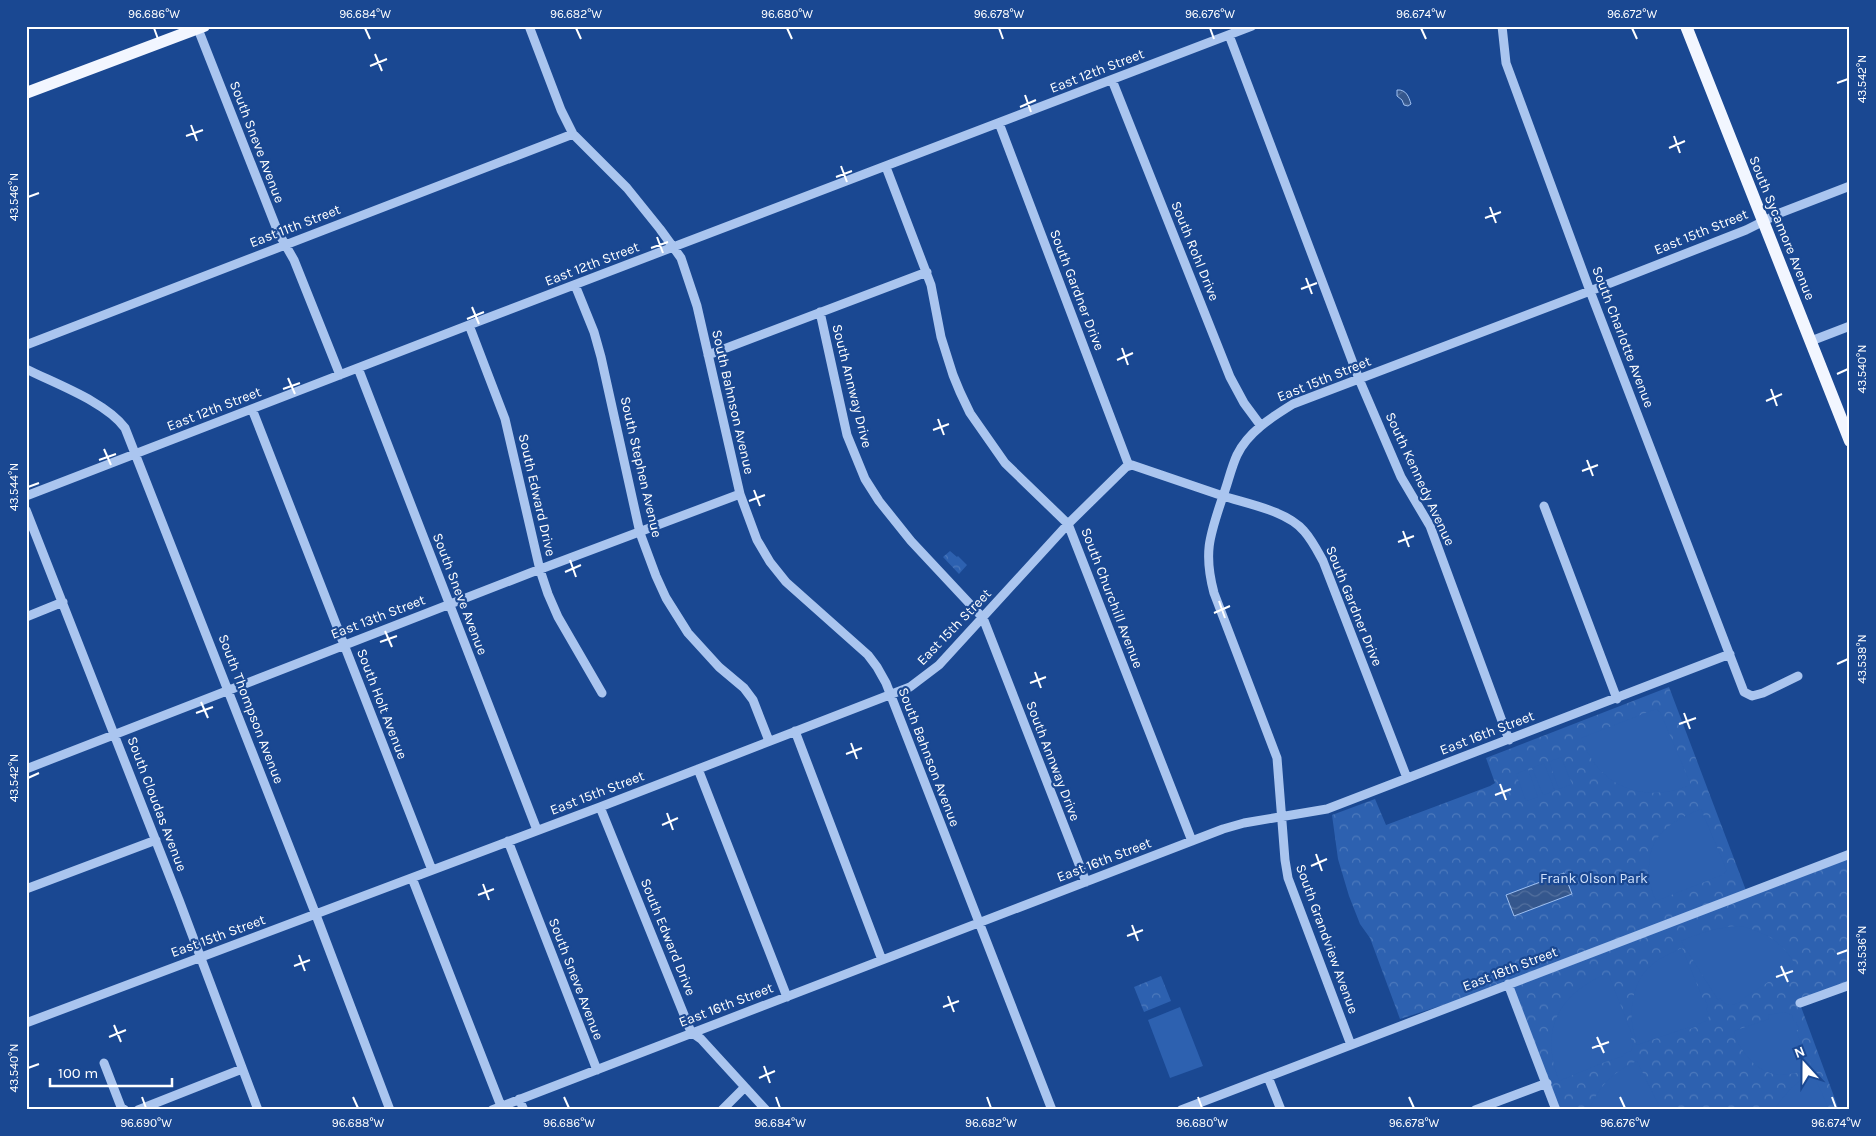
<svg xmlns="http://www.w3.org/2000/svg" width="1876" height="1136" font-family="Karla,sans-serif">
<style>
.park{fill:url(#park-crowns)}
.pitch{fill:#2d61b0}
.water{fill:url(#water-waves);stroke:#9dbff1}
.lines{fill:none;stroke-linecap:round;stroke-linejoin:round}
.minor{stroke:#aac5ef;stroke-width:9}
.major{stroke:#f2f6ff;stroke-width:12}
.ticks{fill:none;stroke:#fff;stroke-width:2}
.labels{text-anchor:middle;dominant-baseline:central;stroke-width:4.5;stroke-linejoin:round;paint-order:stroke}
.street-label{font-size:14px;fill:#fff;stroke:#1a4892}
.park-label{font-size:14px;fill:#d0e1fb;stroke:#1a4892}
.neatline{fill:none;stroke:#fff;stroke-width:2}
.ticks-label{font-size:12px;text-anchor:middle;fill:#fff}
</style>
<defs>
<pattern id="park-crowns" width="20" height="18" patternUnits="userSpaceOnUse" patternTransform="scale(1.25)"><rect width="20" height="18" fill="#2d61b0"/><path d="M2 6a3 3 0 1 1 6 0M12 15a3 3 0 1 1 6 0" fill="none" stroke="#4c79bc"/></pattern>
<pattern id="water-waves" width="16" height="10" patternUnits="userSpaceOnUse" patternTransform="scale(1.25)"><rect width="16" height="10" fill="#35578d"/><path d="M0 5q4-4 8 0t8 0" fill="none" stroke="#53709e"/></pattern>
</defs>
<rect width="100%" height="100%" fill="#1a4892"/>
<!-- park -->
<path class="park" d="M950,551L957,557L958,556L967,565L959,574L943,557Z
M1669,687L1747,893L1850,854V985L1800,1004L1839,1110H1556L1508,984L1400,1019L1370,938L1360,924L1349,896L1338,859L1332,815L1375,799L1386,825L1490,786L1495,783L1486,758Z
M1161,976L1171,1001L1144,1012L1134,987Z"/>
<!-- pitch -->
<path class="pitch" d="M1656,709L1660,712L1691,785C1658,798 1623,796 1598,768C1591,760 1586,748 1581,738Z
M1561,757L1572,784L1559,789L1549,762Z
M1544,763L1555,791L1543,795L1532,768Z
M1528,769L1538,797L1526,801L1516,774Z
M1701,809L1727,871L1722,875L1656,901C1651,890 1648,878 1649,866C1649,834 1675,819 1701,809Z
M1739,926C1765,931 1782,942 1795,964L1744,998V1000C1734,1005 1728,1009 1720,998L1718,1000L1681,941C1700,933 1718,927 1739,926Z
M1682,948L1703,999H1705L1708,1007L1706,1008L1709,1016L1706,1021L1698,1024V1026L1690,1029L1689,1027L1637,1045C1636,1037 1632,1030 1632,1022C1630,1004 1635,981 1648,968C1657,959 1671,953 1682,948Z
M1608,973L1633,1037L1631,1038L1633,1046L1631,1051L1623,1054L1624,1056L1605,1062L1559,1081C1539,1028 1559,994 1608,973Z
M1180,1007L1203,1066L1170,1078L1148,1020Z
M1785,1012L1792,1015L1794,1022H1796L1799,1029L1796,1031L1812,1068C1785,1078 1765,1079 1746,1055C1740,1047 1736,1041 1734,1031L1769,1019L1768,1015Z
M1637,1061L1661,1110H1589C1599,1086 1613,1072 1637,1061Z
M1813,1073L1829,1110H1774C1784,1095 1796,1081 1813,1073Z"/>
<!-- water -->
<path class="water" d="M1397,90C1406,89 1409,97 1411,104L1408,106L1404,105L1402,100L1397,96Z
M1564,873L1572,894L1514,916L1506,895Z"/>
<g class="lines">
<!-- minor -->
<path class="minor" d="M529,26L561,110L573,134L627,188L660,229L681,258L697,306L740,494L757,540L770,562L786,582L868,655L877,667L886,683L1052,1110
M1502,26L1506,63L1590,291L1744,692L1752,696L1763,693L1798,676
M198,29L278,232L294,260L340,375
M1229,35L1359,379L1401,477L1430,526L1509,740
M1112,80L1230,377L1244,403L1261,426
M999,123L1129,466
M886,167L931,285L941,337L953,375L960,392L970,413L1005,463L1068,524L1192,841
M575,285L594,332L601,357L640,533L656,576L666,598L688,633L719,667L744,688L753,700L769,741
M820,312L847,435L865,479L879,501L911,541L983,618L1086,882
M469,325L505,419L540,570L548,594L558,617L602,693
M1811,341L1850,326
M26,345L573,134
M708,355L927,272
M358,368L537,830
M26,369C56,384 106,402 125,428L316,915L390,1110
M252,409L432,870
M26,496L469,325L1252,26
M1544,506L1617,699
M26,510L179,900L258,1110
M26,617L63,602
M795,731L882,960
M26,769L530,573L740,494
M698,769L787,997
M600,807L691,1032L701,1039L766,1110
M508,841L597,1070
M412,878L501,1106
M26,889L156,840
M1508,984L1556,1110
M1800,1003L1850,985
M26,1023L600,807L910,687L939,665L1068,524L1126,467L1132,465L1223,496C1228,483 1231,468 1237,455C1248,432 1272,417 1293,404L1590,291L1746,230L1780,213L1850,186
M1351,1045L1288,878L1285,860L1277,758L1214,593C1203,552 1210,535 1223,496C1248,504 1287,511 1304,531C1312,540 1317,550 1323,561L1407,778
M104,1063L121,1107L125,1110
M1268,1077L1281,1110
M519,1099L524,1110
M138,1110L242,1069
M492,1110L1223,829L1244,823L1327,809L1730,654
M722,1110L744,1088
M1181,1110L1850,854
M1475,1110L1547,1083"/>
<!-- major -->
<path class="major" d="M1686,26L1850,441
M26,93L204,26"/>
</g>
<!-- ticks -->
<path class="ticks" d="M154,28L158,39M365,28L370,39M576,28L581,39M787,28L792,39M999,28L1003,39M1210,28L1214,39M1421,28L1426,39M1632,28L1637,39M375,54L382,71M370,66L387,59M1837,83L1848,79M1025,95L1031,112M1020,107L1036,100M191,125L197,141M186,136L203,130M1674,136L1680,153M1669,148L1685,141M841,166L847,182M836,177L852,171M28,197L39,193M1490,207L1496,223M1485,218L1501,212M657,237L663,253M651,248L668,242M1306,278L1312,294M1301,289L1317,283M472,307L479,324M467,319L484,312M1122,348L1128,365M1117,360L1133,353M1837,374L1848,369M288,378L295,394M283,389L300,383M1771,389L1777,406M1766,401L1782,394M938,419L944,435M933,430L949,424M104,449L111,465M99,460L116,454M1587,460L1593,476M1582,471L1598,465M28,487L39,483M754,490L760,506M749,501L765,495M1403,531L1409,547M1398,542L1414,536M570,560L576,577M565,572L581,565M1219,601L1225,618M1214,613L1230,606M385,631L392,647M380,642L397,636M1837,664L1848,659M1035,672L1041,688M1030,683L1046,677M201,702L208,718M196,713L213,707M1684,713L1690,729M1679,724L1696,718M851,743L857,759M846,754L862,748M28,778L39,773M1500,784L1506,800M1495,795L1511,789M667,813L673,830M662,825L678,818M1316,854L1322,871M1311,866L1327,859M483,884L489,900M478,895L494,889M1132,925L1138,941M1127,936L1143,930M1837,954L1848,950M299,955L305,971M294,966L310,960M1781,966L1788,982M1776,977L1793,971M948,996L954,1012M943,1007L959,1001M114,1025L121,1042M109,1037L126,1030M1597,1037L1604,1053M1592,1048L1609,1042M764,1066L770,1083M28,1068L39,1064M759,1078L775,1071M142,1097L146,1108M353,1097L358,1108M564,1097L569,1108M776,1097L780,1108M987,1097L991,1108M1198,1097L1202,1108M1409,1097L1414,1108M1620,1097L1625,1108M1832,1097L1836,1108"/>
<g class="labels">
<!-- street labels -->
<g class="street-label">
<text transform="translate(1097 71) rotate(-21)">East 12th Street</text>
<text transform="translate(257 142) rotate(69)">South Sneve Avenue</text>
<text transform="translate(295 226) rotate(-21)">East 11th Street</text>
<text transform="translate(1782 228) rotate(68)">South Sycamore Avenue</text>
<text transform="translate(1701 232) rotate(-22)">East 15th Street</text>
<text transform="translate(1195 251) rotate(68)">South Rohl Drive</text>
<text transform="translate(592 264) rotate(-21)">East 12th Street</text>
<text transform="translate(1077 290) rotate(69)">South Gardner Drive</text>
<text transform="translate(1623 337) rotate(69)">South Charlotte Avenue</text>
<text transform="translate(1324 379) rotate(-22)">East 15th Street</text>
<text transform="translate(852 386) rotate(76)">South Annway Drive</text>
<text transform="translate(733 402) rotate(77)">South Bahnson Avenue</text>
<text transform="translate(214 409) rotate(-21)">East 12th Street</text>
<text transform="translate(641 467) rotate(77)">South Stephen Avenue</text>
<text transform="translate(1420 479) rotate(65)">South Kennedy Avenue</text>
<text transform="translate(537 495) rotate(77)">South Edward Drive</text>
<text transform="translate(460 594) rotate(69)">South Sneve Avenue</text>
<text transform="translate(1112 598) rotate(69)">South Churchill Avenue</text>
<text transform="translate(1354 606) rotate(68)">South Gardner Drive</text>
<text transform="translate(378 617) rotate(-21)">East 13th Street</text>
<text transform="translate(954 627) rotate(-46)">East 15th Street</text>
<text transform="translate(382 704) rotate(69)">South Holt Avenue</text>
<text transform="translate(251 709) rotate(69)">South Thompson Avenue</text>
<text transform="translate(1487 733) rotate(-21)">East 16th Street</text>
<text transform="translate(929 757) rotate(69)">South Bahnson Avenue</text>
<text transform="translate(1053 761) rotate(69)">South Annway Drive</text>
<text transform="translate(597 793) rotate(-21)">East 15th Street</text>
<text transform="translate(157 804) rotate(69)">South Cloudas Avenue</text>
<text transform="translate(1104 860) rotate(-21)">East 16th Street</text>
<text transform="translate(218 936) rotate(-20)">East 15th Street</text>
<text transform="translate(668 937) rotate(68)">South Edward Drive</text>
<text transform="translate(1327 939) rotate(70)">South Grandview Avenue</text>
<text transform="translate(1510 969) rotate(-21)">East 18th Street</text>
<text transform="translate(576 979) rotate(69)">South Sneve Avenue</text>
<text transform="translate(726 1005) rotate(-21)">East 16th Street</text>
</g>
<!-- park labels -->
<g class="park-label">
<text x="1594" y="878">Frank Olson Park</text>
</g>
</g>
<!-- border -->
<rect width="1876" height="1136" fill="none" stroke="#1a4892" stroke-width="55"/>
<!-- north arrow -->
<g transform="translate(1804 1064) rotate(339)" stroke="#1a4892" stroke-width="4" paint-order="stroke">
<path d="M0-4L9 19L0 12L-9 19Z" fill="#ffffff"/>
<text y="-8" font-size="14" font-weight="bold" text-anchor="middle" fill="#ffffff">N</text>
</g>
<!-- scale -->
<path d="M50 1078v8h122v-8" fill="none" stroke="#ffffff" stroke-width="2.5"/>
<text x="58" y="1078" font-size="15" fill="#ffffff" stroke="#1a4892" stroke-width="4" paint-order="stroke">100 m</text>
<rect x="28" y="28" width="1820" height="1080" class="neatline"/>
<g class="ticks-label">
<text x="154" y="18">96.686°W</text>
<text x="365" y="18">96.684°W</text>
<text x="576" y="18">96.682°W</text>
<text x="787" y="18">96.680°W</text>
<text x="999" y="18">96.678°W</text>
<text x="1210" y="18">96.676°W</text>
<text x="1421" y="18">96.674°W</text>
<text x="1632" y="18">96.672°W</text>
<text transform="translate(1862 79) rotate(-90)" y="4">43.542°N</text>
<text transform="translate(14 197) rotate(-90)" y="4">43.546°N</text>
<text transform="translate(1862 369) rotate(-90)" y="4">43.540°N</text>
<text transform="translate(14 487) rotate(-90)" y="4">43.544°N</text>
<text transform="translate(1862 659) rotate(-90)" y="4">43.538°N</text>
<text transform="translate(14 778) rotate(-90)" y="4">43.542°N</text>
<text transform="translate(1862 950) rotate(-90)" y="4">43.536°N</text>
<text transform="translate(14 1068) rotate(-90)" y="4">43.540°N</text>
<text x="146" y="1127">96.690°W</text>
<text x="358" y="1127">96.688°W</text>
<text x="569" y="1127">96.686°W</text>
<text x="780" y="1127">96.684°W</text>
<text x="991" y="1127">96.682°W</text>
<text x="1202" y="1127">96.680°W</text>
<text x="1414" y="1127">96.678°W</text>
<text x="1625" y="1127">96.676°W</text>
<text x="1836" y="1127">96.674°W</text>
</g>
</svg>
